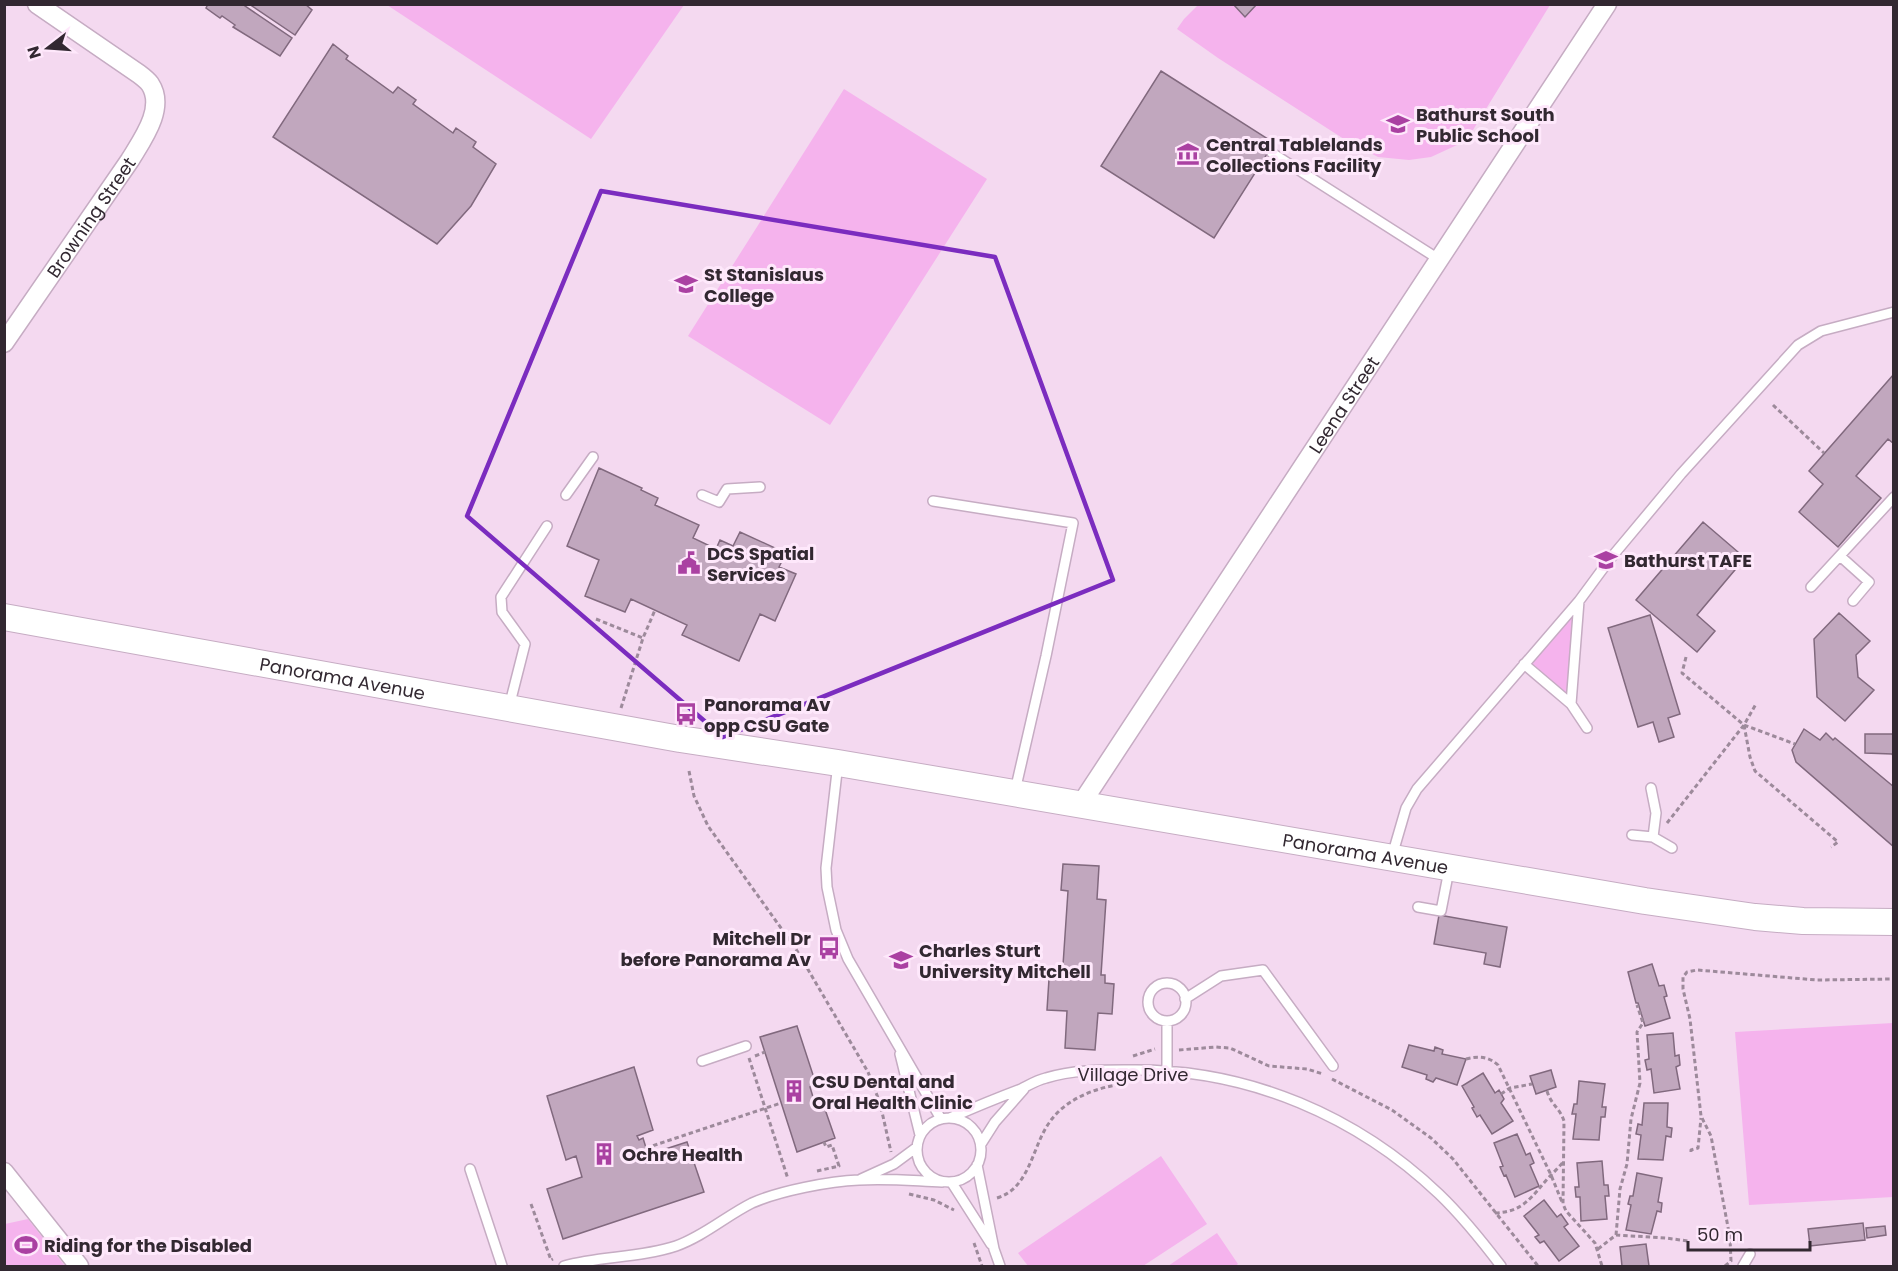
<svg xmlns="http://www.w3.org/2000/svg" width="1898" height="1271" font-family="Poppins,sans-serif">
<style>
.green{fill:#f5b3ed}
.building{fill:#c1a7be;stroke:#81697e;stroke-width:1.5}
.lines{fill:none;stroke-linecap:round;stroke-linejoin:round}
.lane-casing{stroke:#c6acc3;stroke-width:12}
.street-casing{stroke:#c6acc3;stroke-width:21}
.secondary-casing{stroke:#c6acc3;stroke-width:28}
.path{stroke:#9d8a9b;stroke-width:3;stroke-dasharray:4.5 3;stroke-linecap:butt}
.lane{stroke:#fff;stroke-width:9}
.street{stroke:#fff;stroke-width:18}
.secondary{stroke:#fff;stroke-width:26}
.marked{fill:none;stroke:#7b2cbf;stroke-width:4.5;stroke-linejoin:round}
.labels{text-anchor:middle;dominant-baseline:central;stroke-width:6;stroke-linejoin:round;paint-order:stroke}
.poi-label{font-size:18px;font-weight:bold;fill:#322831;stroke:#fee8fb;text-anchor:start}
.street-label{font-size:18px;fill:#322831;stroke:#fee8fb}
</style>
<rect width="100%" height="100%" fill="#f4d9f0"/>
<!-- green -->
<path class="green" d="M387,5H684L591,139Z
M1198,5H1550L1473,130L1457,145L1431,157L1409,160L1378,157L1347,141L1218,58L1177,29L1184,19Z
M844,89L987,179L830,425L688,336Z
M1579,601L1571,704L1524,664Z
M1893,1023V1197L1749,1205L1735,1032Z
M1161,1156L1207,1224L1143,1266H1028L1018,1253Z
M28,1219L65,1266H5V1224Z
M1217,1233L1238,1264L1235,1266H1168Z"/>
<!-- building -->
<path class="building" d="M205,4H242L292,38L280,56L233,27L235,25L222,16L220,18L206,8L207,6Z
M249,4H305L312,10L295,35Z
M1233,4H1257L1245,17Z
M333,44L348,56L346,59L393,93L398,87L416,100L413,104L453,133L456,128L476,142L473,147L496,164L471,206L437,244L273,137Z
M1161,71L1274,143L1214,238L1101,166Z
M1894,374V444L1888,439L1856,476L1881,498L1838,547L1799,512L1823,484L1809,471Z
M599,468L642,488L641,490L658,498L655,505L699,525L693,538L716,549L720,540L733,546L740,532L786,553L779,567L796,574L775,621L760,614L739,661L682,635L687,625L631,599L625,612L585,596L599,560L567,546Z
M1703,522L1745,558L1697,615L1715,631L1697,652L1636,600Z
M1839,613L1870,641L1856,655L1858,677L1874,690L1845,721L1817,697L1814,639Z
M1650,615L1680,714L1668,718L1674,737L1659,742L1653,722L1638,727L1608,628Z
M1804,729L1820,740L1826,733L1833,740L1835,738L1894,787V847L1796,762L1792,750Z
M1865,734H1894V758L1892,754L1865,753Z
M1063,864L1099,866L1097,899L1106,900L1101,975H1105V983L1114,984L1112,1014L1098,1013L1095,1050L1065,1048L1067,1011L1047,1010L1049,979L1062,980L1068,891L1061,890Z
M1439,915L1507,927L1500,967L1484,964L1486,953L1434,944Z
M1652,964L1659,986L1664,985L1667,996L1664,997L1670,1018L1645,1026L1638,1003H1636L1628,972Z
M797,1026L816,1084L810,1087L813,1097L820,1095L835,1138L797,1152L760,1037Z
M1673,1033L1675,1056L1679,1055L1680,1065L1676,1067L1680,1089L1654,1093L1651,1069L1647,1070L1645,1060L1649,1059L1647,1035Z
M1409,1045L1434,1051L1435,1047L1443,1050L1442,1054L1466,1059L1457,1085L1436,1078L1433,1082L1426,1079L1427,1075L1402,1067Z
M634,1067L653,1130L637,1136L639,1140L643,1138L647,1151L643,1152L644,1156L687,1142L704,1192L563,1239L547,1189L582,1177L576,1156L566,1160L547,1096Z
M1551,1070L1556,1087L1536,1094L1530,1076Z
M1483,1073L1495,1093L1499,1090L1504,1099L1501,1103L1513,1121L1492,1134L1480,1115L1477,1117L1472,1108L1474,1107L1462,1086Z
M1579,1081L1605,1084L1602,1107H1606L1605,1117H1601L1599,1140L1573,1139L1576,1114H1572L1574,1104H1577Z
M1644,1103H1668L1667,1127L1672,1128L1671,1137L1666,1136L1663,1160L1638,1159L1641,1135L1636,1134L1638,1124L1642,1125Z
M1517,1134L1526,1155L1530,1153L1534,1163L1530,1165L1539,1186L1515,1197L1506,1175L1504,1176L1500,1167L1503,1166L1494,1143Z
M1602,1161L1604,1185H1608L1609,1196H1605L1607,1219L1581,1221L1580,1197H1576L1575,1187H1579L1577,1163Z
M1637,1173L1662,1178L1658,1202L1662,1203L1661,1212L1657,1211L1651,1234L1626,1230L1631,1205L1628,1204L1630,1196H1633Z
M1544,1200L1557,1217L1561,1214L1568,1224L1564,1227L1579,1246L1559,1261L1544,1241L1540,1243L1535,1237L1539,1235L1524,1216Z
M1863,1223L1865,1240L1810,1246L1808,1229Z
M1885,1226L1886,1235L1867,1238L1866,1228Z
M1646,1244L1649,1266H1622L1620,1247Z"/>
<g class="lines">
<!-- lane casing -->
<g class="lane-casing">
<path id="lane" d="M1272,153L1440,260
M566,495L593,457
M702,495L719,502L727,489L760,487
M933,501L1073,523L1046,656L1015,791
M1840,556L1869,582L1853,601
M1811,587L1894,497
M1524,664L1571,704L1587,728
M1571,704L1579,601
M509,707L525,644L502,612L501,597L547,526
M838,763L826,868L827,887L836,930L848,959L941,1119
M1651,788L1656,813L1653,837
M1632,835L1653,837L1672,848
M1392,856L1406,808L1417,789L1579,601L1610,559L1681,474L1798,345L1821,331L1894,312
M1418,907L1441,911L1449,870
M1148 1002a19 19 0 1 1 38 0a19 19 0 1 1-38 0Z
M1185,999L1221,976L1263,970L1333,1066
M900,1054L920,1135
M702,1061L746,1046
M1167,1070V1021
M917 1150a32 32 0 1 1 64 0a32 32 0 1 1-64 0Z
M950,1118C973,1108 997,1098 1021,1089C1029,1085 1037,1080 1046,1078C1074,1069 1107,1070 1136,1070C1250,1070 1357,1116 1439,1194C1462,1216 1482,1241 1501,1266
M981,1144L995,1122L1024,1089
M977,1165L994,1249L1000,1266
M470,1169L502,1266
M861,1179L894,1164L917,1147
M952,1183L991,1244
M564,1266C600,1256 640,1258 676,1246C704,1236 726,1216 752,1203C779,1191 830,1181 859,1180C887,1178 915,1181 942,1182
M1743,1266L1750,1254"/>
</g>
<!-- street casing -->
<g class="street-casing">
<g id="street">
<path id="s1" d="M4,343L130,160C142,140 166,108 150,84C147,80 143,77 139,74L37,4"/>
<path id="s2" d="M1081,804L1607,4"/>
<path d="M4,1172L79,1266"/>
</g>
</g>
<!-- secondary casing -->
<g class="secondary-casing">
<g id="secondary">
<path id="s3" d="M4,617L680,739L838,763L1645,901L1755,917L1803,921L1894,922"/>
</g>
</g>
<!-- path -->
<path class="path" d="M1773,405L1824,453
M596,619L643,638
M1686,657L1682,673L1744,725L1795,744
M621,708L643,638L655,610
M1744,725L1750,757L1755,771L1838,842L1831,847
M689,771L694,796L708,826L796,949L868,1072L880,1103L891,1152
M1667,823L1744,725L1756,704
M1179,1050L1215,1047L1230,1048L1269,1066L1307,1069L1323,1074
M755,1056L765,1052
M1133,1056L1155,1049
M749,1058L788,1179
M1466,1059C1478,1056 1488,1056 1498,1065L1551,1175L1562,1202
M1332,1079L1392,1110L1431,1138L1453,1159L1538,1266
M1547,1091C1551,1105 1560,1108 1564,1121L1563,1204L1566,1211L1595,1243L1602,1266
M1501,1094L1510,1088L1532,1084
M646,1148L781,1103
M1691,1152V1150L1698,1148L1701,1118
M817,1171L839,1166L832,1145L826,1147L824,1142
M909,1194L934,1200L954,1210
M997,1198C1030,1188 1032,1147 1049,1123C1065,1099 1095,1088 1122,1084V1081
M531,1204L551,1260L553,1259
M1495,1213C1524,1212 1532,1196 1550,1176C1554,1172 1559,1167 1563,1162
M1616,1235L1620,1189L1627,1164L1631,1119L1640,1083L1637,1032L1643,1023L1637,1005
M974,1243L982,1266
M1598,1249L1616,1235L1666,1238L1688,1241
M1725,1266L1731,1261L1730,1238L1711,1136L1701,1116L1690,1019L1683,989V977L1687,972L1697,970L1817,980L1894,979"/>
<!-- lane -->
<use href="#lane" class="lane"/>
<!-- street -->
<use href="#street" class="street"/>
<!-- secondary -->
<use href="#secondary" class="secondary"/>
</g>
<!-- marked area -->
<path class="marked" d="M601,191L995,257L1113,580L723,737L467,516Z"/>
<!-- icons -->
<defs>
<g id="school-bare" transform="scale(1.8)"><path d="M0-5L7-2L0 1L-7-2ZM-4 1L0 2.5L4 1V4Q0 6-4 4Z" fill="#aa41a2" stroke="#fee8fb" stroke-width="2.5" paint-order="stroke"/></g>
<g id="museum-bare" transform="scale(1.8)"><path d="M0-6L6-3V-2H-6V-3ZM-5-1h2V3h-2ZM-1-1h2V3h-2ZM3-1h2V3H3ZM-6 4H6V6H-6Z" fill="#aa41a2" stroke="#fee8fb" stroke-width="2.5" paint-order="stroke"/></g>
<g id="university-bare" transform="scale(1.8)"><path d="M0-5L7-2L0 1L-7-2ZM-4 1L0 2.5L4 1V4Q0 6-4 4Z" fill="#aa41a2" stroke="#fee8fb" stroke-width="2.5" paint-order="stroke"/></g>
<g id="civic-bare" transform="scale(1.8)"><path d="M-.6-6.5H3V-4.5H.6V-3L4-1V1h2V6H-6V1h2V-1L-.6-3ZM-1.2 2.5V6h2.4V2.5Z" fill="#aa41a2" stroke="#fee8fb" stroke-width="2.5" paint-order="stroke"/></g>
<g id="bus-bare" transform="scale(1.8)"><path d="M-5-6H5V4H4V6H2V4H-2V6H-4V4H-5ZM-3.5-4V0h7V-4ZM-3.5 1.2v1.5H-2V1.2ZM2 1.2v1.5H3.5V1.2Z" fill="#aa41a2" stroke="#fee8fb" stroke-width="2.5" paint-order="stroke"/></g>
<g id="building-bare" transform="scale(1.8)"><path d="M-4-6H4V6H1V3H-1V6H-4ZM-2.5-4.3h1.7v1.8h-1.7ZM.8-4.3h1.7v1.8H.8ZM-2.5-1h1.7V.8h-1.7ZM.8-1h1.7V.8H.8Z" fill="#aa41a2" stroke="#fee8fb" stroke-width="2.5" paint-order="stroke"/></g>
<g id="stadium-bare" transform="scale(1.8)"><path d="M0-5a6.5 5 0 1 0 0 10a6.5 5 0 1 0 0-10ZM-3.5-1.8h7v3.6h-7Z" fill="#aa41a2" stroke="#fee8fb" stroke-width="2.5" paint-order="stroke"/></g>
</defs>
<g fill-rule="evenodd">
<use href="#school-bare" x="1398" y="124"/>
<use href="#museum-bare" x="1188" y="154"/>
<use href="#school-bare" x="686" y="284"/>
<use href="#university-bare" x="1606" y="560"/>
<use href="#civic-bare" x="689" y="563"/>
<use href="#bus-bare" x="686" y="714"/>
<use href="#bus-bare" x="829" y="948"/>
<use href="#university-bare" x="901" y="960"/>
<use href="#building-bare" x="794" y="1091"/>
<use href="#building-bare" x="604" y="1154"/>
<use href="#stadium-bare" x="26" y="1245"/>
</g>
<g class="labels">
<!-- poi labels -->
<g class="poi-label">
<text x="1416" y="114">Bathurst South<tspan x="1416" dy="21">Public School</tspan></text>
<text x="1206" y="144">Central Tablelands<tspan x="1206" dy="21">Collections Facility</tspan></text>
<text x="704" y="274">St Stanislaus<tspan x="704" dy="21">College</tspan></text>
<text x="707" y="553">DCS Spatial<tspan x="707" dy="21">Services</tspan></text>
<text x="1624" y="560">Bathurst TAFE</text>
<text x="704" y="704">Panorama Av<tspan x="704" dy="21">opp CSU Gate</tspan></text>
<text x="811" y="938" text-anchor="end">Mitchell Dr<tspan x="811" dy="21">before Panorama Av</tspan></text>
<text x="919" y="950">Charles Sturt<tspan x="919" dy="21">University Mitchell</tspan></text>
<text x="812" y="1081">CSU Dental and<tspan x="812" dy="21">Oral Health Clinic</tspan></text>
<text x="622" y="1154">Ochre Health</text>
<text x="44" y="1245">Riding for the Disabled</text>
</g>
<!-- street labels -->
<g class="street-label">
<text stroke="none"><textPath href="#s1" startOffset="153">Browning Street</textPath></text>
<text stroke="none"><textPath href="#s2" startOffset="478">Leena Street</textPath></text>
<text stroke="none"><textPath href="#s3" startOffset="344">Panorama Avenue</textPath></text>
<text stroke="none"><textPath href="#s3" startOffset="1382">Panorama Avenue</textPath></text>
<text x="1133" y="1074">Village Drive</text>
</g>
</g>
<!-- border -->
<rect width="1898" height="1271" fill="none" stroke="#322831" stroke-width="12"/>
<!-- north arrow -->
<g transform="translate(48 48) rotate(253)" stroke="#fee8fb" stroke-width="4.5" paint-order="stroke">
<path d="M0-4.5L10 22L0 15L-10 22Z" fill="#322831"/>
<text y="-9" font-size="16" font-weight="bold" text-anchor="middle" fill="#322831">N</text>
</g>
<!-- scale -->
<path d="M1688 1241v9h122v-9" fill="none" stroke="#322831" stroke-width="3"/>
<text x="1697" y="1241" font-size="18" fill="#322831" stroke="#fee8fb" stroke-width="4.5" paint-order="stroke">50 m</text>
</svg>
